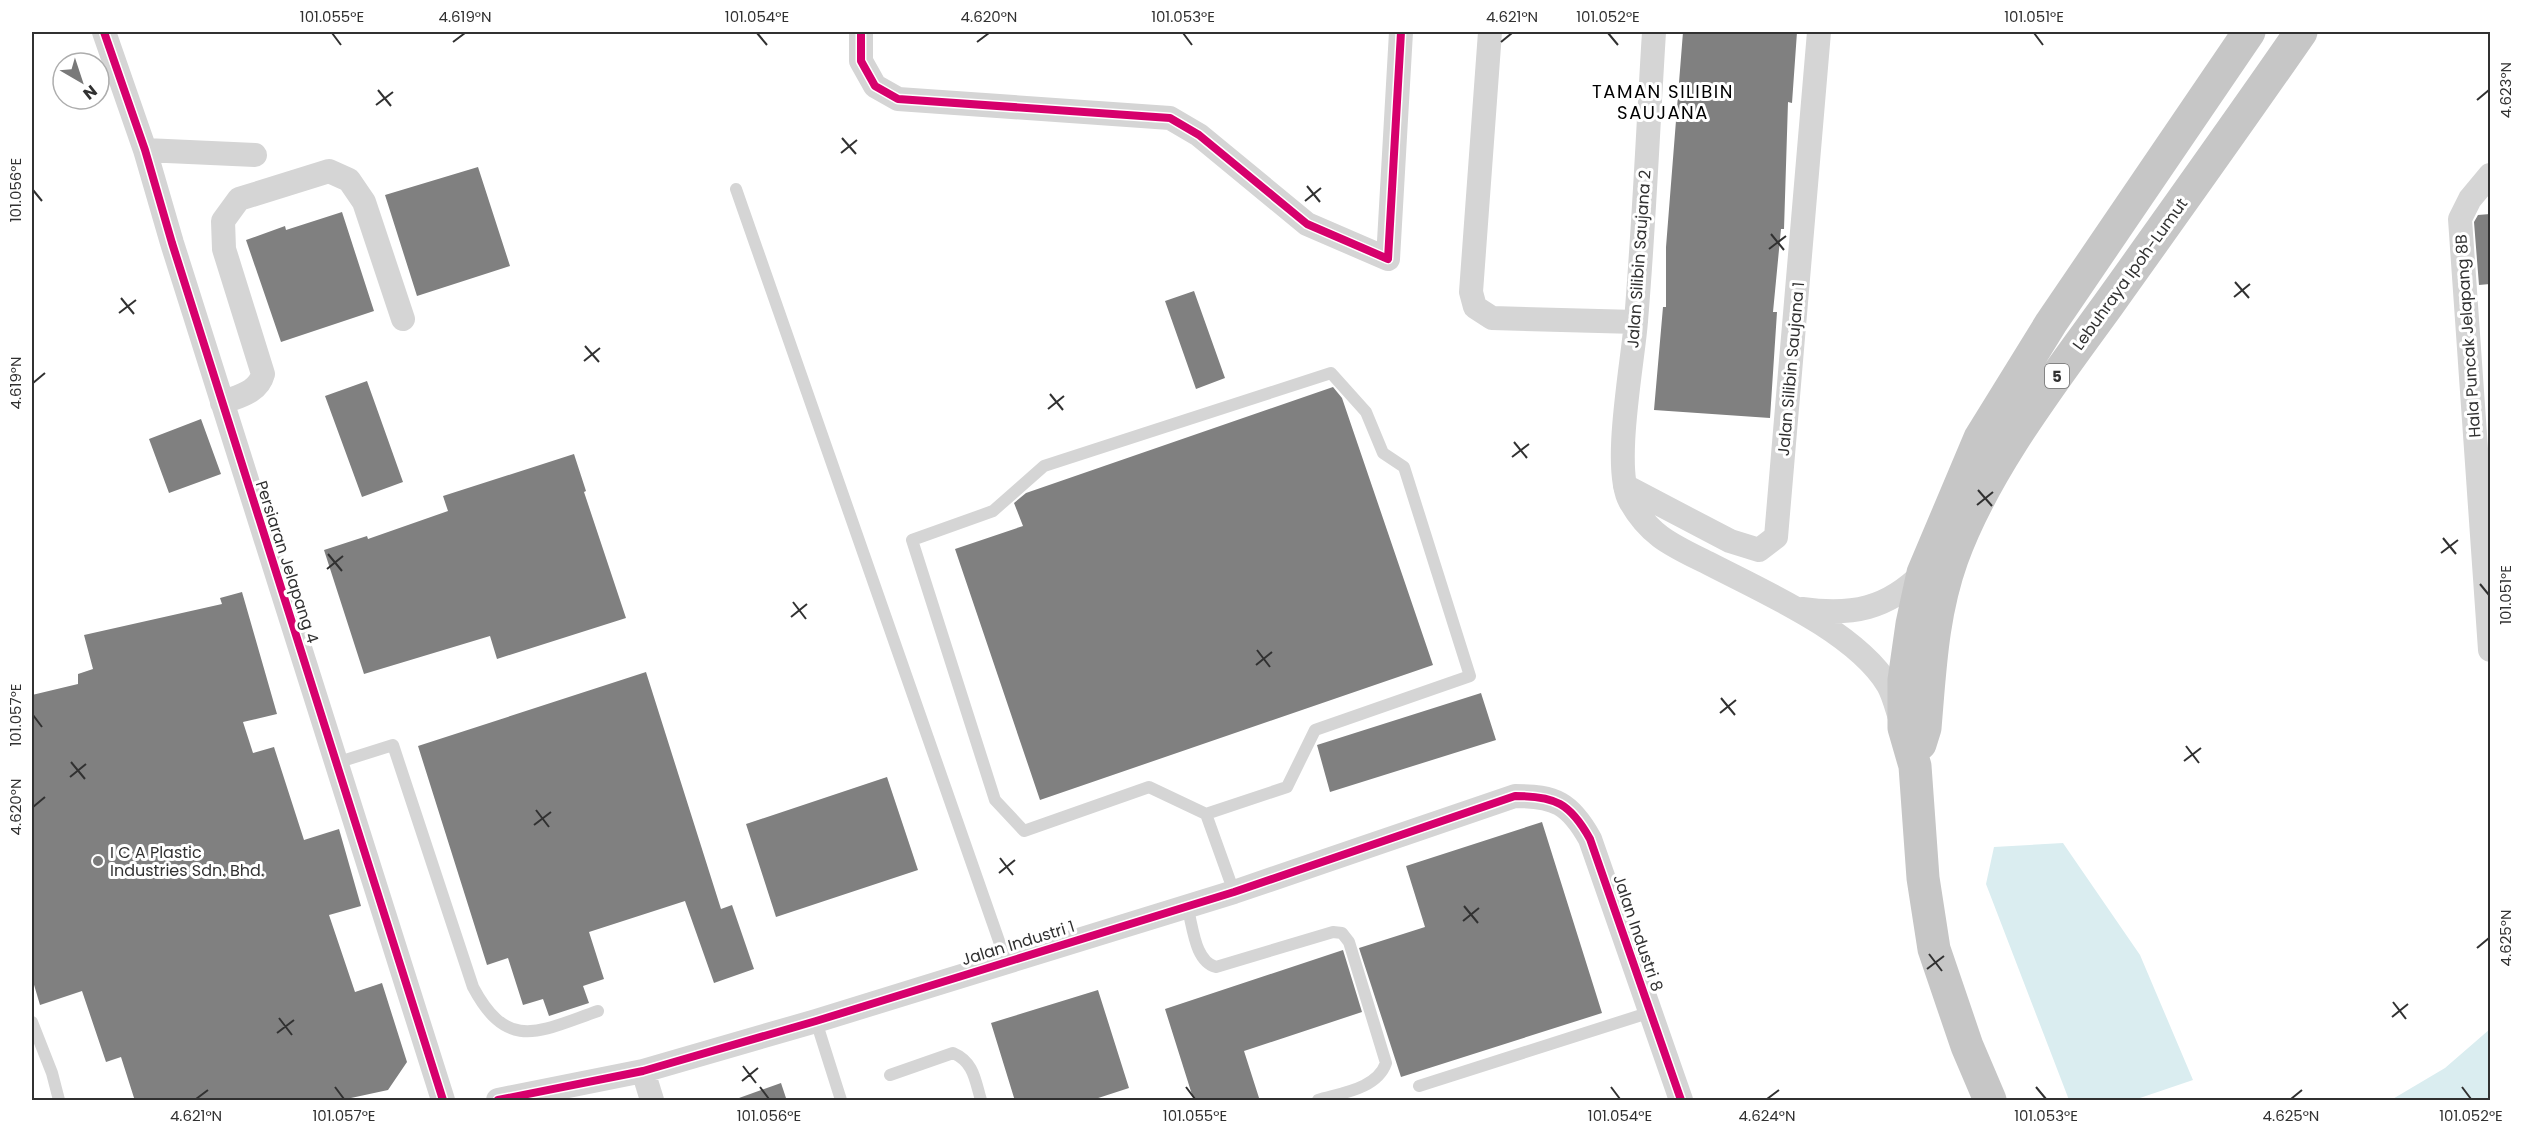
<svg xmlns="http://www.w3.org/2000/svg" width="2522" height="1132" font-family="Poppins,sans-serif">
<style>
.water{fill:#daedf0}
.building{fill:#808080}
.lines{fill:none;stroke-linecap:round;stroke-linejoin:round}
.service{stroke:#d5d5d5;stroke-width:12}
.minor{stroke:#d5d5d5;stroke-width:24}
.trunk{stroke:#c6c6c6;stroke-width:33}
.cycleway-casing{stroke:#fff;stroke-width:11}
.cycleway{stroke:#d6006c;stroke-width:8}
.ticks{fill:none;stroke:#313131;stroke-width:2}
.poi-dot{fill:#797979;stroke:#fff;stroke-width:2}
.labels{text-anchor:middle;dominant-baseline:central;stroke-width:6;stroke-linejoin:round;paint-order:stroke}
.shield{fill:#fff;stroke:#6f6f6f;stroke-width:1.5}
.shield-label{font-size:15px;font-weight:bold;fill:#313131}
.street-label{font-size:16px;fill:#313131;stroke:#fff}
.poi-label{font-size:16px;fill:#313131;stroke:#fff;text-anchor:start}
.neighbourhood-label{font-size:18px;letter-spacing:1.5px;fill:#000;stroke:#fff}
.neatline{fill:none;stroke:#313131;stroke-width:2}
.ticks-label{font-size:15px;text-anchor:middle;fill:#313131}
</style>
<rect width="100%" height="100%" fill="#fff"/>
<!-- water -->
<path class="water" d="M2063,843L2140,955L2193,1080L2134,1100H2069L1986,884L1994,847Z
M2490,1029V1100H2391L2445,1068Z"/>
<!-- building -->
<path class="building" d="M1683,32H1797L1792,103L1788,102L1784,229H1781L1773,312H1777L1770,418L1654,410L1663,307H1666V247Z
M478,167L510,266L417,296L385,195Z
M342,212L374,311L281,342L246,240L285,226L286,230Z
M2490,214V284L2479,285L2474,222L2478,215Z
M1194,291L1225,378L1196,389L1165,301Z
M367,381L403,482L362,497L325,396Z
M1333,387L1342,398L1433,665L1040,800L955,549L1023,526L1014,503L1026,493Z
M201,419L221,474L169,493L149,439Z
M574,454L586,491L584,492L626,618L497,659L490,636L364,674L324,550L367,536L368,539L448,511L443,496Z
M242,592L277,714L243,722L253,753L274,747L304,840L339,829L361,906L329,915L355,992L382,983L407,1062L388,1090L337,1101H135L121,1057L106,1062L82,991L40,1005L32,978V695L78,684V674L93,669L84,635L222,604L220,598Z
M646,672L721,909L732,905L754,969L714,983L685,901L589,932L604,979L583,986L589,1003L549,1016L543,999L523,1005L508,958L487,965L418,746Z
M1481,693L1496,740L1330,792L1317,745Z
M887,777L918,870L776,917L746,824Z
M1542,822L1602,1013L1401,1077L1359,948L1425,927L1406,866Z
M1343,950L1362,1012L1244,1051L1260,1101H1194L1165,1009Z
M1098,990L1129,1088L1089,1101H1015L991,1023Z
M781,1083L787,1101H739V1098Z"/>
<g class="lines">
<!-- service -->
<path class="service" d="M736,189L1006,961
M1331,373L1366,412L1383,453L1404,467L1470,676L1315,730L1287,787L1206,814L1149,787L1024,831L995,800L912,540L993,511L1044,466Z
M336,763L393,745L473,987C508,1053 540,1031 598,1011
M1206,814L1234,892
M1187,906C1193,925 1194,961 1216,967L1333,932L1342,933L1349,942L1386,1063C1377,1089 1341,1093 1318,1100
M816,1021L841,1100
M32,1022L52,1073L59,1100
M890,1075L953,1053C974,1062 975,1080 981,1100
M1419,1086L1651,1012"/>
<!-- minor -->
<path class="minor" d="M104,32L145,150L172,243L443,1100
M861,32V61L875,86L898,99L1170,118L1199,135L1307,224L1388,259L1401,32
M1490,32L1471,292L1475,307L1492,318L1636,322
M1654,32C1648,128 1644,225 1636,321C1633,362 1612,468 1630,501C1650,537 1674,546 1710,564C1764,592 1856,632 1888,685C1893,694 1896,705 1899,715
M145,150L255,155
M2490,175L2470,199L2460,219L2490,650
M222,403C238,396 258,393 263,374L224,249L223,221L239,199L329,171L349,180L364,202L403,319
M1625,486L1730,541L1759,550L1776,537L1819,32
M1802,609C1852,616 1887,609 1923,573
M643,1071L652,1100
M498,1100L643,1071L816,1021L1234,892L1515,796C1555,796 1570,803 1590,839L1681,1100"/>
<!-- trunk -->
<path class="trunk" d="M1920,744L1925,728C1930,670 1932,615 1952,559C1984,470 2053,381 2108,305C2173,214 2238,123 2301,32
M1990,1100L1967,1046L1934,949L1923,878L1915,766L1904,728V680L1912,624L1923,573L1980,438L2051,323L2249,32"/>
<!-- cycleway casing -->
<g class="cycleway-casing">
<path id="cycleway" d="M104,32L145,150L172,243L443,1100
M861,32V61L875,86L898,99L1170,118L1199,135L1307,224L1388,259L1401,32
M498,1100L643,1071L816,1021L1234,892L1515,796C1555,796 1570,803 1590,839L1681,1100"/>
</g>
<!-- cycleway -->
<use href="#cycleway" class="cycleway"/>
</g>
<!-- ticks -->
<path class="ticks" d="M332,33L341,45M757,33L767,45M1183,33L1192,45M1608,33L1618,45M2034,33L2043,45M453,42L465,33M977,42L989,33M1501,42L1512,33M378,90L391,106M2477,100L2489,90M376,105L393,92M842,138L856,154M841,153L857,140M1307,186L1320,202M33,190L42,201M1305,201L1321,188M1771,234L1784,250M1769,249L1786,236M2235,282L2249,298M2234,297L2250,284M121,298L134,314M119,313L136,300M585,346L599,362M584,361L600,348M33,383L45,373M1050,394L1063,410M1048,409L1064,396M1514,442L1527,458M1512,457L1529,444M1978,490L1992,506M1977,505L1993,492M2443,538L2456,554M2441,553L2458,540M328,554L342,571M327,569L343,556M2480,584L2489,595M793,602L806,619M791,617L807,604M1257,650L1270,667M1256,665L1272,652M1721,698L1735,715M1720,713L1736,700M33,715L42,727M2186,746L2199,763M2184,761L2201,748M71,762L85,779M70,777L86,764M33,807L45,797M536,810L549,827M534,825L551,812M1000,858L1013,875M999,873L1015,860M1464,906L1478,923M1463,921L1479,908M2477,948L2489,938M1929,954L1942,971M1927,969L1944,956M2393,1002L2406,1019M2392,1017L2408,1004M279,1018L292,1035M277,1033L294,1020M743,1066L756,1083M742,1081L758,1068M335,1087L344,1099M760,1087L769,1099M1186,1087L1195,1099M1611,1087L1620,1099M2036,1087L2046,1099M2462,1087L2471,1099M196,1099L208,1090M1767,1099L1779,1090M2291,1099L2302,1090"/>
<!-- markers -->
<circle class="poi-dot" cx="98" cy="861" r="6"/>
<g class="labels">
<!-- shield labels -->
<rect class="shield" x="2045" y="364" width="24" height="24" rx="4.5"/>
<g class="shield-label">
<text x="2057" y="376">5</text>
</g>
<!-- street labels -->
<g class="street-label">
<text transform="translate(1639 259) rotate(-86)">Jalan Silibin Saujana 2</text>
<text transform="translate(2130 274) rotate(-54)">Lebuhraya Ipoh-Lumut</text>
<text transform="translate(2468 336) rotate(-94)">Hala Puncak Jelapang 8B</text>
<text transform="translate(1791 369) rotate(-85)">Jalan Silibin Saujana 1</text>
<text transform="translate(287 562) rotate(72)">Persiaran Jelapang 4</text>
<text transform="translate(1638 933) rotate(71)">Jalan Industri 8</text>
<text transform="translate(1018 943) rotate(-17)">Jalan Industri 1</text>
</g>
<!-- poi labels -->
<g class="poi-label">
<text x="110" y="852">I C A Plastic<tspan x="110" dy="18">Industries Sdn. Bhd.</tspan></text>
</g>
<!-- neighbourhood labels -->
<g class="neighbourhood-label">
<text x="1663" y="91">TAMAN SILIBIN<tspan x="1663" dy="21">SAUJANA</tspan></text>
</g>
</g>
<!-- border -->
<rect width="2522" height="1132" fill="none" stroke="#ffffff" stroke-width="66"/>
<!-- north arrow -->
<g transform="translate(81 81) rotate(141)"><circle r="28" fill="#ffffff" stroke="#adadad" stroke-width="1.5"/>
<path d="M0-4.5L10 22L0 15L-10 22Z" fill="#797979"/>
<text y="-9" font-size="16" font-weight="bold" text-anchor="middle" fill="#313131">N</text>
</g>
<rect x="33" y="33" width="2456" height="1066" class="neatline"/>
<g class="ticks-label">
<text x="332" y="22">101.055°E</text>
<text x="465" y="22">4.619°N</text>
<text x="757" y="22">101.054°E</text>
<text x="989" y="22">4.620°N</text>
<text x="1183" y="22">101.053°E</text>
<text x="1512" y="22">4.621°N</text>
<text x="1608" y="22">101.052°E</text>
<text x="2034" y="22">101.051°E</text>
<text transform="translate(2506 90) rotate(-90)" y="5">4.623°N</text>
<text transform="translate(16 190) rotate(-90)" y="5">101.056°E</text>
<text transform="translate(16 383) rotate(-90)" y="5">4.619°N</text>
<text transform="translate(2506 595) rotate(-90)" y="5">101.051°E</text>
<text transform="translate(16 715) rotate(-90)" y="5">101.057°E</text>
<text transform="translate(16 807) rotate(-90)" y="5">4.620°N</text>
<text transform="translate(2506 938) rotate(-90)" y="5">4.625°N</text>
<text x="196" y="1121">4.621°N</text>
<text x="344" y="1121">101.057°E</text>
<text x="769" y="1121">101.056°E</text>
<text x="1195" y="1121">101.055°E</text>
<text x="1620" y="1121">101.054°E</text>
<text x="1767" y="1121">4.624°N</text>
<text x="2046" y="1121">101.053°E</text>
<text x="2291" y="1121">4.625°N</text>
<text x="2471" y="1121">101.052°E</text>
</g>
</svg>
